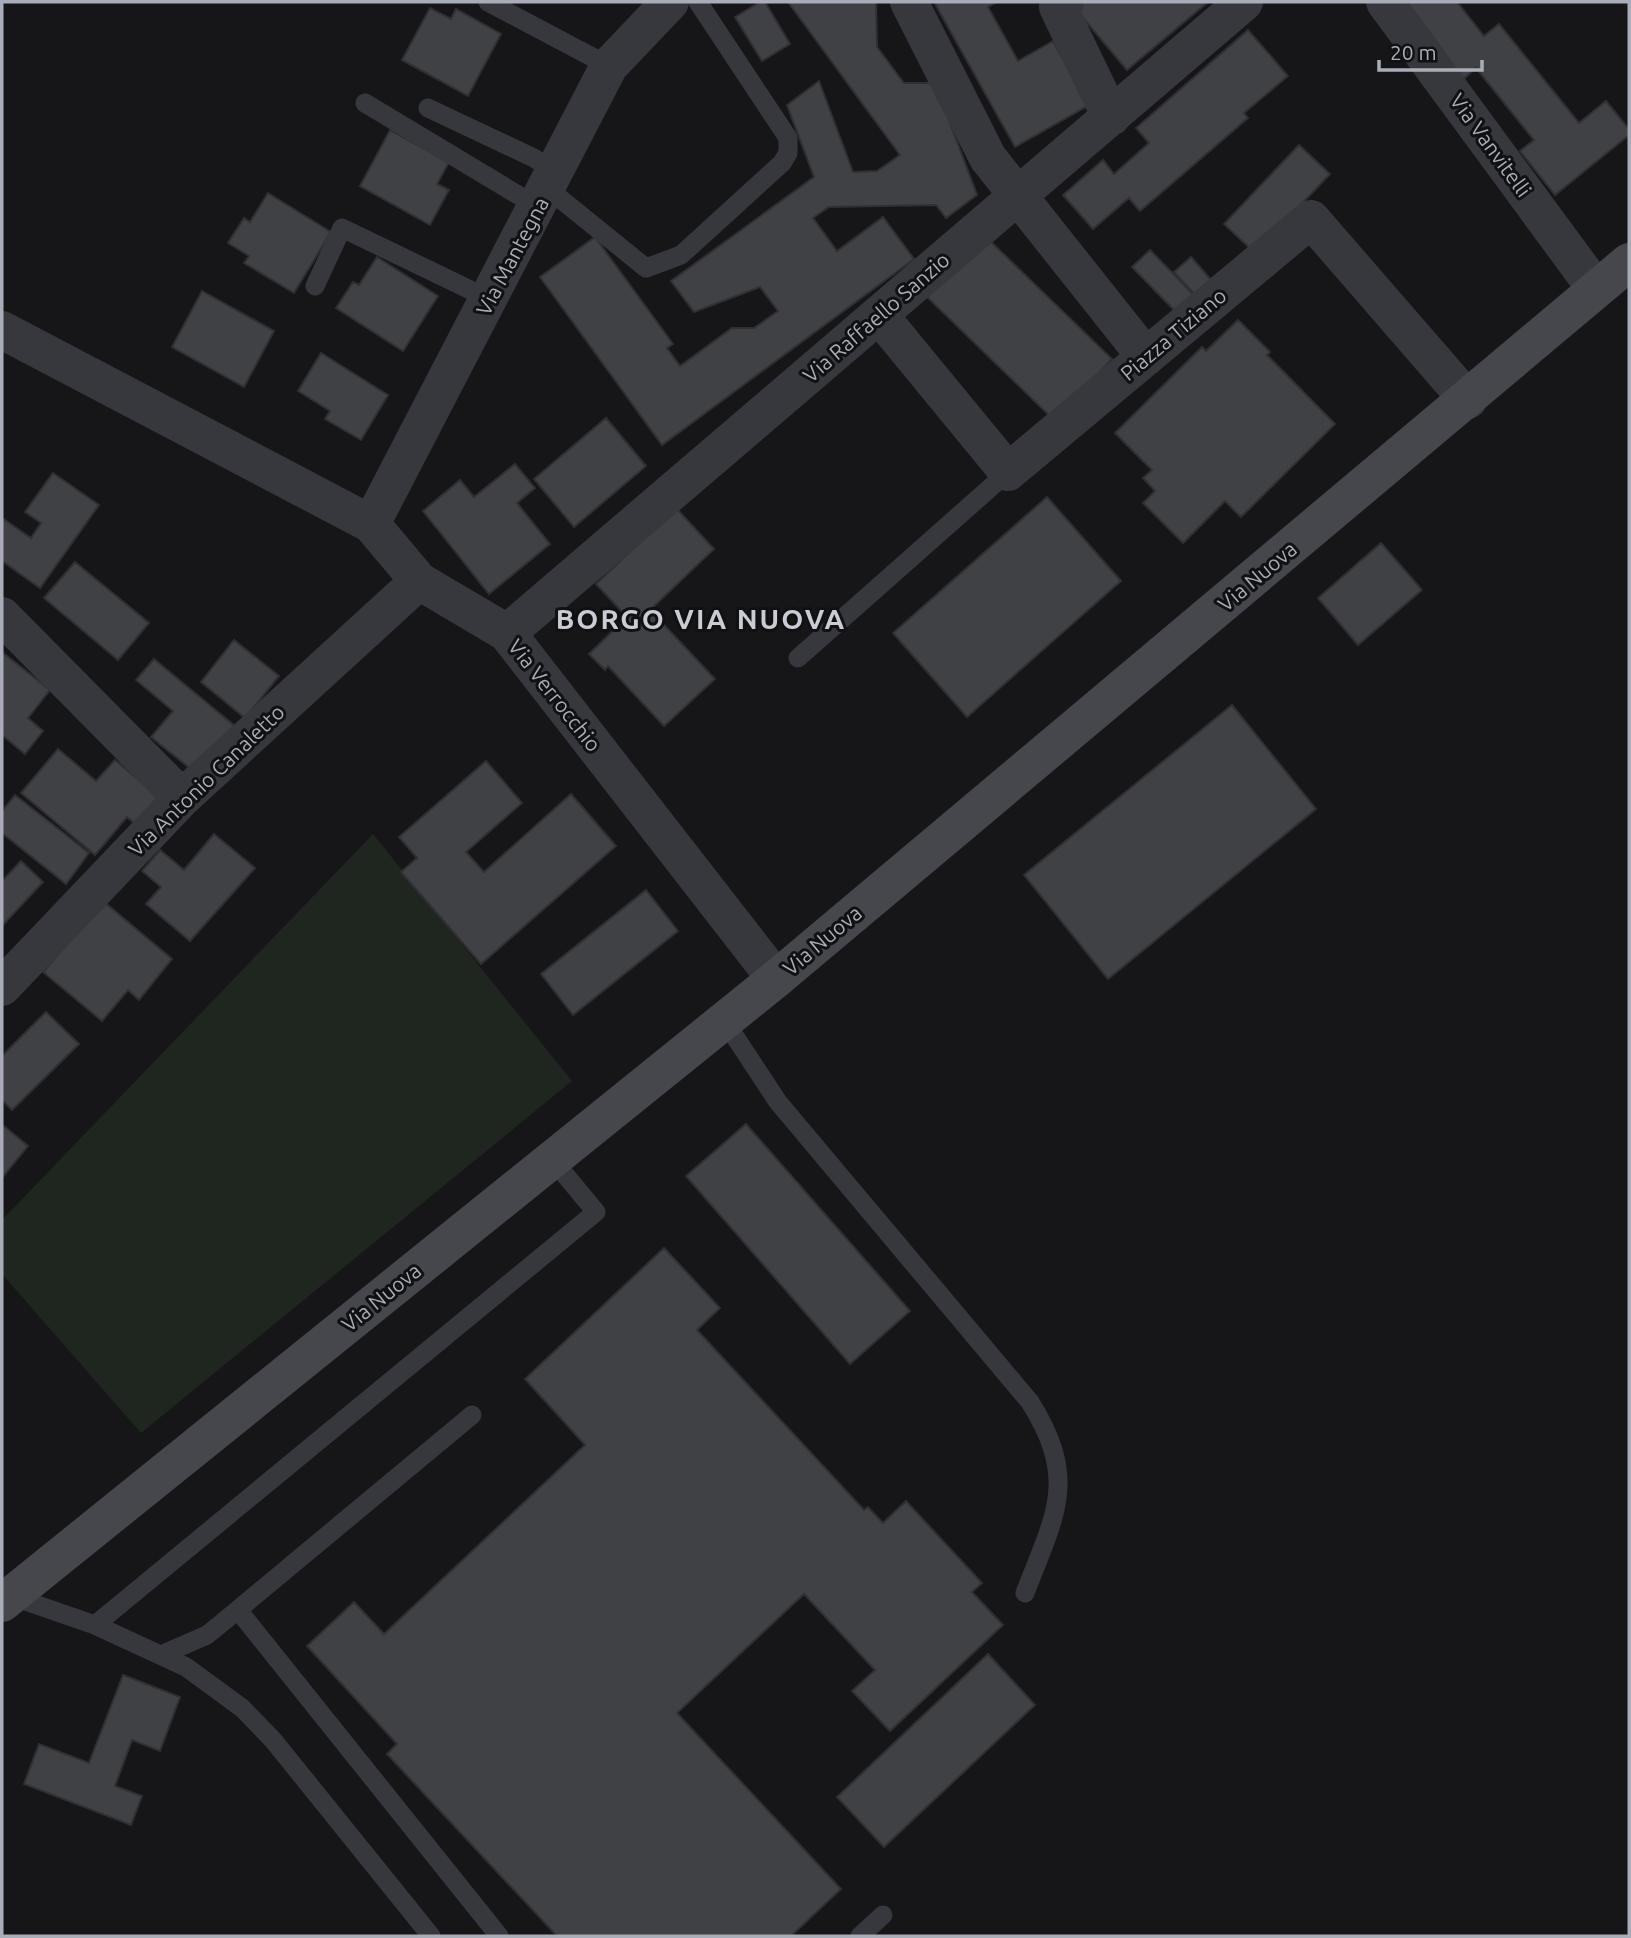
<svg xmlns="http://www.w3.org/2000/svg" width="1631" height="1938" font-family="Ubuntu,sans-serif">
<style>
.green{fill:#1e261f}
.building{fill:#404145;stroke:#303034;stroke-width:2}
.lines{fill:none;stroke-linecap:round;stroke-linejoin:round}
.service{stroke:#37383d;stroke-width:19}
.minor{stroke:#37383d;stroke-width:38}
.secondary{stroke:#45474d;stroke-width:38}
.labels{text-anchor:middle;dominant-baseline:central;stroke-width:6;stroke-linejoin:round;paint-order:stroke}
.street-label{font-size:21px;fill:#a8adb8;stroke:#111113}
.district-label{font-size:28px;font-weight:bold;letter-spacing:2px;fill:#c9ccd4;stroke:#111113}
</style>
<rect width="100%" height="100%" fill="#161618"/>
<!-- green -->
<path class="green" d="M373,834L572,1081L141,1433L2,1274V1220Z"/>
<!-- building -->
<path class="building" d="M760,2H765L790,44L762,61L735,17Z
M788,2H876L877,47L904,83H935L977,195L946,218L936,205L829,207L813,218L837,251L883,217L914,259L662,445L540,277L595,237L673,344L667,348L680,366L732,328H754L778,311L760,287L694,312L671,281L814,177L787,105L819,81L853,172L877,171L900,155Z
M934,2H997L988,7L1018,61L1053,41L1089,105L1015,147Z
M1076,2H1208L1127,70L1072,5Z
M1390,2H1457L1484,36L1499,24L1579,123L1606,101L1629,129V135L1555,195L1520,151L1534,140L1476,68L1460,82Z
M430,8L451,19L456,9L501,34L468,96L402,60Z
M1248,30L1288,76L1244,113L1248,118L1140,211L1129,198L1093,229L1063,195L1103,160L1114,174L1149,143L1136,128Z
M390,130L449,162L437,184L449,190L430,225L360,186Z
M1299,145L1330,174L1255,253L1224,224Z
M268,193L331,232L294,293L244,263L249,256L228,243L244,218L250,222Z
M986,237L1112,359L1054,420L927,297Z
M1150,250L1194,295L1176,312L1132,267Z
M377,257L438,296L403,351L336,308L353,282L359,285Z
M1191,257L1212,281L1195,295L1174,272Z
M202,291L274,331L244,387L172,347Z
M1238,320L1270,352L1267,355L1335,424L1241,517L1225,501L1183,543L1143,503L1155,491L1143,478L1152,470L1115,433L1202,347L1206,351Z
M321,353L388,395L361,440L325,419L330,411L298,391Z
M606,418L646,466L574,527L534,479Z
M515,464L535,488L517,503L550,544L489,594L423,511L460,480L474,497Z
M53,473L99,505L40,588L2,561V518L31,538L41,523L25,512Z
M1047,497L1121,581L967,717L893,633Z
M676,508L714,549L650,610L715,679L664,726L608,666L605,670L589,654L627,617L596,584Z
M1381,543L1422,590L1358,645L1318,598Z
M75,562L149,623L118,660L44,598Z
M234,640L279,676L245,718L201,682Z
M2,652L50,690L28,718L43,731L25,754L2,735Z
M154,659L236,727L197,774L151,737L173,711L136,680Z
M1232,705L1316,809L1108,979L1024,875Z
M58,749L96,781L115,760L162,799L139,827L127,817L95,855L21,793Z
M486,761L522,803L466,852L484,872L571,794L616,846L481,964L401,872L417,858L399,837Z
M15,795L89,853L66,884L2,833V811Z
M214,834L255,868L190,941L146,904L161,887L142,871L160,850L184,870Z
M21,861L43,882L2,926V881Z
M646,890L678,931L573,1015L541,974Z
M103,901L172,959L139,1000L128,990L102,1021L43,972Z
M46,1012L79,1044L12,1110L2,1100V1056Z
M746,1124L910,1311L850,1364L686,1176Z
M4,1126L28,1146L2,1178V1129Z
M664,1248L720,1308L697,1330L864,1510L868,1507L883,1523L906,1501L982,1583L972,1592L1003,1625L890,1731L852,1691L875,1670L804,1594L677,1713L841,1889L791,1936H557L387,1754L397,1744L307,1646L354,1602L384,1634L585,1445L525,1379Z
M988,1654L1035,1705L884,1847L837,1797Z
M123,1675L180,1697L160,1751L132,1740L115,1786L142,1796L131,1825L24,1784L39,1744L89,1763Z"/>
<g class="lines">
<!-- service -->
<path class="service" d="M488,2L609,66
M365,103L538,207
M428,108L534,158L556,173
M547,188L646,268L681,255L782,163L788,153V138L698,2
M315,286L342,228L489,299
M798,658L1008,472
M724,1020L778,1102L1030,1402C1079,1480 1055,1515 1025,1593
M11,1596L95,1625L596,1212L552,1159
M238,1610L499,1936
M95,1625L186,1667L242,1708L273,1740L431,1936
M161,1655L207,1635L223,1622L472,1415
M860,1936L883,1915"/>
<!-- minor -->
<path class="minor" d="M909,2L988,158L1146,357
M1065,2L1058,7L1111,117
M1385,2L1596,289
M879,315L1008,472L1311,219L1468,400
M2,330L371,524L419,581L507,633L776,979
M371,524L609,66L670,2
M2,616L182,798
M507,633L1244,2
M2,987L182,798L419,581"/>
<!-- secondary -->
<path class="secondary" d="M2,1603L776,979L1629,262"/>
</g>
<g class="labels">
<!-- street labels -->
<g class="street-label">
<text transform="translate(1491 145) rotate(54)">Via Vanvitelli</text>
<text transform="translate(512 256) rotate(-62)">Via Mantegna</text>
<text transform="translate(876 317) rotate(-41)">Via Raffaello Sanzio</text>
<text transform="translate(1173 334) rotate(-40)">Piazza Tiziano</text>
<text transform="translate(1257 576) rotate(-40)">Via Nuova</text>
<text transform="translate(555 695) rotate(52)">Via Verrocchio</text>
<text transform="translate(206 780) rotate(-44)">Via Antonio Canaletto</text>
<text transform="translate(822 940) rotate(-40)">Via Nuova</text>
<text transform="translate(381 1297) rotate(-39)">Via Nuova</text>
</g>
<!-- district labels -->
<g class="district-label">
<text x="701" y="618">BORGO VIA NUOVA</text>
</g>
</g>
<!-- border -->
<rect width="1631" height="1938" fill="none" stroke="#a8adb8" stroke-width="7"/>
<!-- scale -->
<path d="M1379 60v10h103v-10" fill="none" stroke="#a8adb8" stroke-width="3.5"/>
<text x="1390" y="60" font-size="21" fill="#a8adb8" stroke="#111113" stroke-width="5" paint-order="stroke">20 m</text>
</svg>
